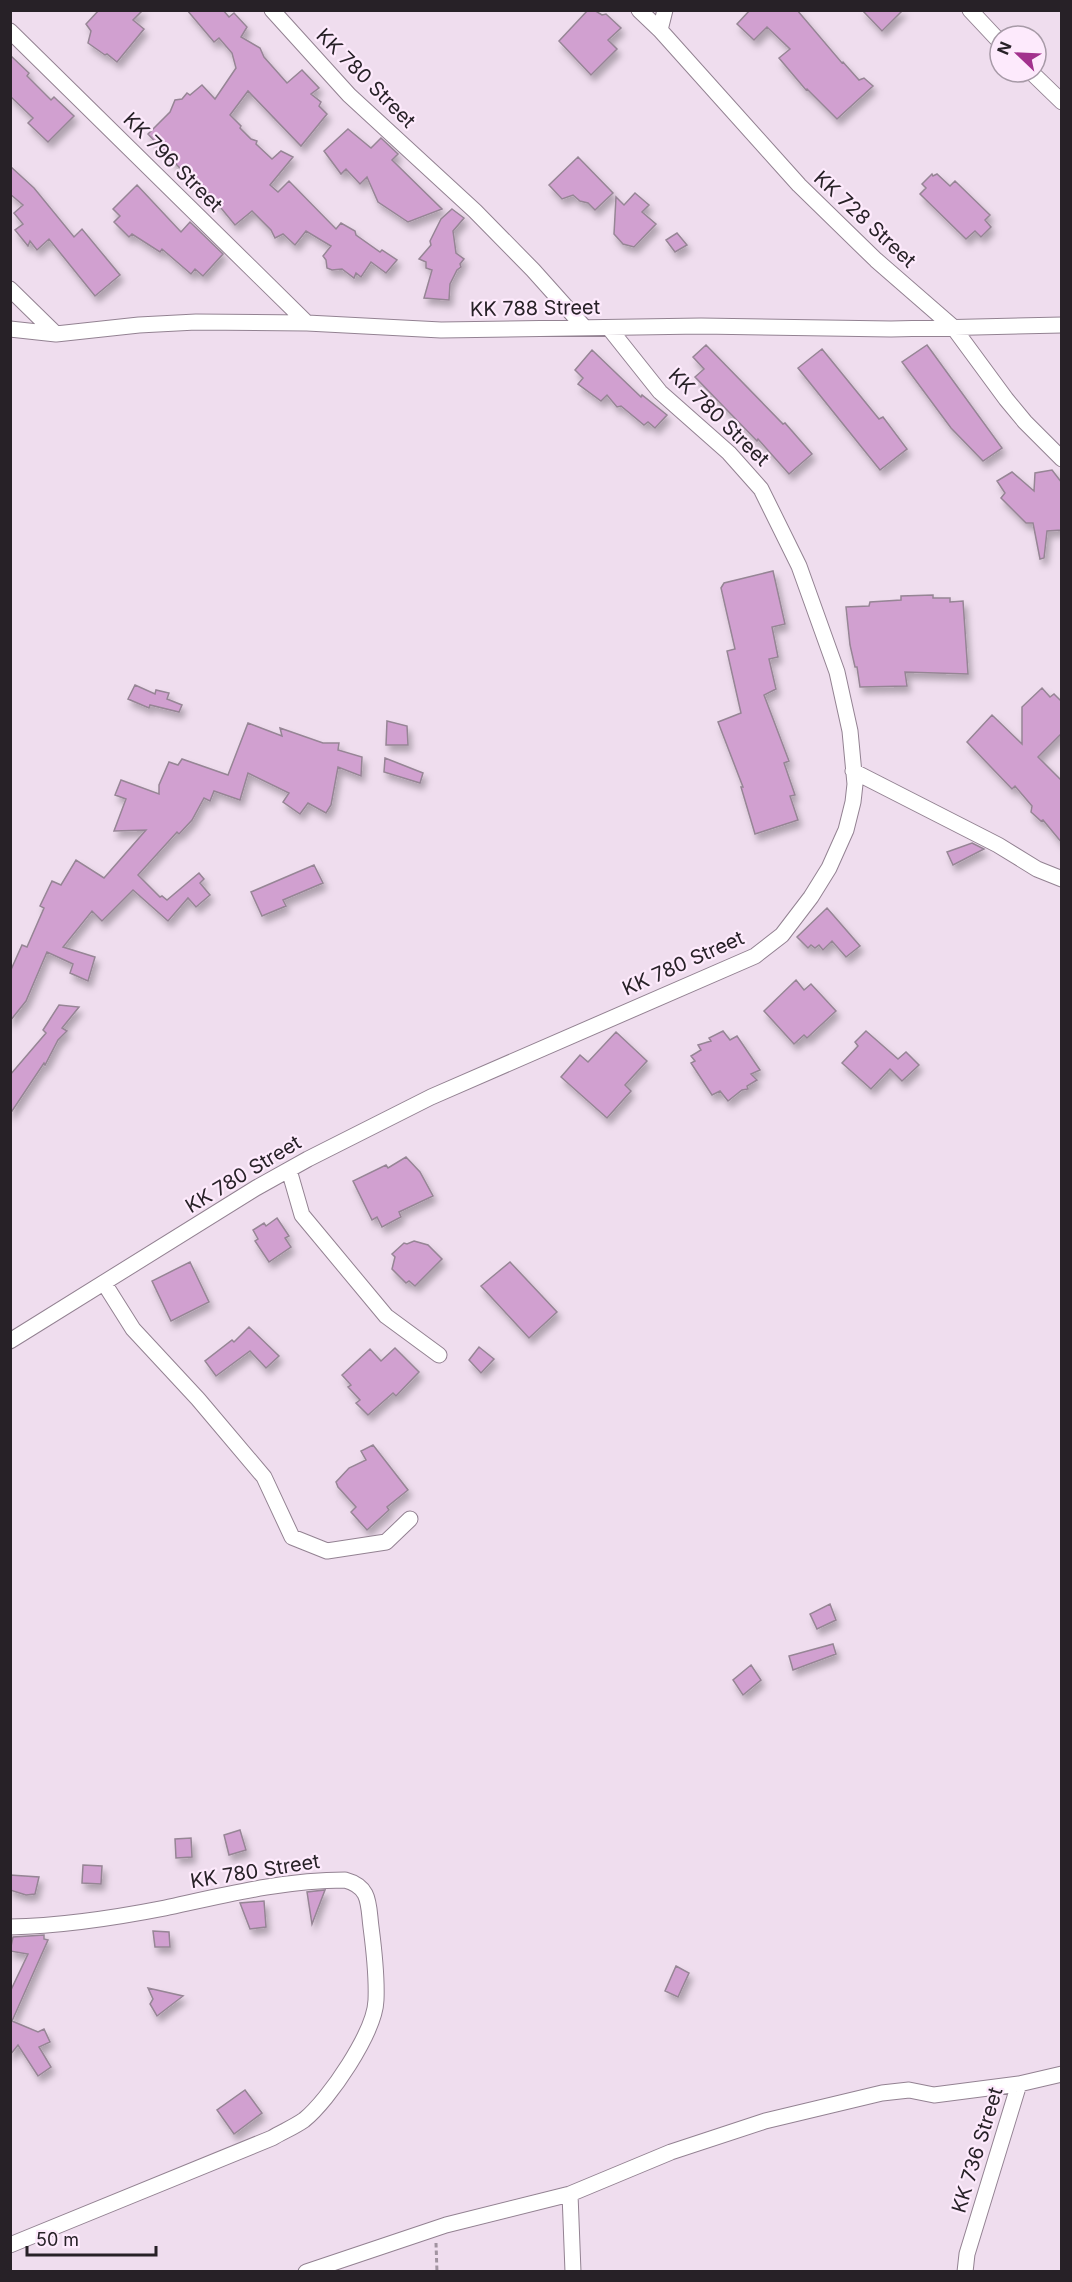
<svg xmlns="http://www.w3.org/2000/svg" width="1072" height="2282" font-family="Inter,sans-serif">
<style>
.building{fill:#d1a0d0;stroke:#968595;stroke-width:1.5;filter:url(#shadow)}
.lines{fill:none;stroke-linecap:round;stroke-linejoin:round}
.minor-casing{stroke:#938292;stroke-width:17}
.path{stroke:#a193a0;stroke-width:3;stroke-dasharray:4.5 3;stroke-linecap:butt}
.minor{stroke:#fff;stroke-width:15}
.labels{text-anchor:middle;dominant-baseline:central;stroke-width:4.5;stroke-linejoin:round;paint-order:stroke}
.street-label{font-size:20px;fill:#272127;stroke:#fdeafc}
</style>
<defs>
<filter id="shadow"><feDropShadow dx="3.5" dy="6" stdDeviation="3" flood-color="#0004"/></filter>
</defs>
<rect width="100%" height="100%" fill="#efddee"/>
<!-- building -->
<path class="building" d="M99,10H143L133,20L144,29L117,62L107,54L105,55L88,43L91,31L86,24Z
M187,10H223L229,17L234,13L247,27L241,37L260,48L264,57L287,83L302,70L319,88L311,94L321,102L319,106L327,114L301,146L248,91L230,115L241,126L240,128L251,139L257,141L256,144L272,159L281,151L293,157L270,185L278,192L289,181L336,229L341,223L355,231L356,235L380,252L382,250L397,260L386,273L371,262L361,277L356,273L354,278L342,269L332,270L327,268L326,260L323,256L331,246L306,231L295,245L283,234L275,238L271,230L252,211L235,225L207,191L205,193L192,177L190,179L148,134L170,112L175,100L182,99L187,93L190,95L202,85L215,99L236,68L232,53L219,38L214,42Z
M588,10H594L602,15L606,14L621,28L608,40L617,49L591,75L559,41Z
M750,10H797L842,63L843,62L859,80L864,78L873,86L837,119L807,89L806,90L779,58L790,49L767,27L754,40L737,24Z
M862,10H903L882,31Z
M10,55L29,73L27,76L51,100L54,97L74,116L48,142L28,123L33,118L10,96Z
M348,129L371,148L381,138L398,154L392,160L442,209L408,222L378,202L367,177L360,184L346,169L341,174L324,151Z
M578,157L613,193L595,210L588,203L580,201L573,195L562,199L549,185Z
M10,166L34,188L74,237L82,229L120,275L95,296L49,239L37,250L30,241L28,246L15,230L23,224L14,213L23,205L10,194Z
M932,174L933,176L937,174L950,186L955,181L990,215L985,220L991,227L981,237L975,231L966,239L920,194L926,188L922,184Z
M137,185L181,232L190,222L223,254L203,276L195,269L191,274L162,249L160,252L132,234L129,237L114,222L120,216L113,209Z
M635,193L649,205L642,212L656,224L634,247L623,244L614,234L616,197L624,205Z
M452,209L464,218L453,231L456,253L464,259L460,264L461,267L457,270L450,284L449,300L424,298L432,270L426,268V262L419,259L431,245L430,241L441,219Z
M677,233L687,245L675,252L666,240Z
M706,345L783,424L785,423L812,454L789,474L758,439L757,441L695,377L704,369L693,357Z
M927,345L1002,448L983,461L951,428L902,362Z
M822,349L879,419L883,417L907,449L880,470L798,368Z
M592,350L641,397L642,395L667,415L655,428L648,422L644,425L621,406L617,407L607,395L601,401L578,384L583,378L575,370Z
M1052,470L1062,483V530L1047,531L1044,558L1040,559L1033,523H1026L1001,498L1005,493L997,481L1012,472L1034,491L1035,473Z
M773,571L785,624L772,627L778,657L769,659L776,689L764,695L789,761L784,763L795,795L790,796L798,820L755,834L741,787H743L718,722L741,713L727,651L735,649L721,588L724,583Z
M933,595V598H950V602L963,601L968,674L905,672L907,686L860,687L857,667H855L850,645L846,607L869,606L870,602L901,600V596Z
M135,685L155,694L156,690L169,693L167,699L182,705L179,712L150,705L149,708L128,699Z
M1042,688L1050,697L1054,694L1062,702V733L1038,757L1062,781V843L1043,820L1041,821L1031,812L1032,806L1015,786L1012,789L967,742L992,715L1022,744V707Z
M387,721L407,726L408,745H386Z
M248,723L282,736L280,728L323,743H339L338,750L362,757L361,776L338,767L331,805L326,813L308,803L300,814L283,802L289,793L248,773L240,800L214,791L210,801L204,798L192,820L179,834L177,832L138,875L160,897L162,896L167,900L199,873L204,879L200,883L210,895L196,907L188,898L168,921L133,890L102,921L92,911L63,947L95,957L88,981L70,973L73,964L47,952L26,1001L10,1021V972L22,945L27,947L44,908L40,906L52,881L61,885L76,860L104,878L146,830L114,831L126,799L115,795L121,780L159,794V785L169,762L178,765L182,759L228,775Z
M385,758L423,773L420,783L384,772Z
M972,843L984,849L953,865L947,852Z
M314,865L323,883L283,900L286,906L262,916L251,892Z
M827,908L860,946L846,957L832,941L823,950L819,945L815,948L811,945L808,948L797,937Z
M796,980L804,990L811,984L836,1011L807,1038L804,1035L794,1044L764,1011Z
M59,1005L79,1007L62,1028L67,1031L58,1040L45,1065L44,1063L10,1114V1075L46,1033L43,1030Z
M723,1031L730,1040L737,1036L760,1070L751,1074L757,1080L747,1086L748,1089L742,1090L728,1101L720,1091L712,1095L691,1063L695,1061L691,1056L701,1050L698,1045L711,1041L709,1038Z
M866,1031L898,1059L906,1052L919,1065L902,1081L890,1069L871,1089L842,1063L858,1046L855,1042Z
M616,1032L647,1061L625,1085L631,1091L607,1118L561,1077L580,1055L588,1062Z
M406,1157L420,1172L433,1196L399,1212L401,1217L382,1227L377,1217L372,1220L353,1181L386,1165L388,1168Z
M277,1218L289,1236L285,1238L291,1247L269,1262L255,1241L258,1239L253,1230L264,1223L266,1226Z
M414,1241L428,1245L442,1259L415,1286L409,1281L406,1283L392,1269L395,1257L392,1254L404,1243L407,1244Z
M190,1262L209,1302L171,1321L152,1281Z
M510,1262L557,1312L529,1338L481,1286Z
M249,1327L279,1356L266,1368L250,1351L216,1376L205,1361L232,1340L234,1342Z
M479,1347L494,1359L481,1373L469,1360Z
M395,1348L419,1372L396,1396L393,1393L368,1415L356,1403L360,1400L348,1387L351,1385L342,1375L370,1349L381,1361Z
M373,1445L408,1490L387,1507L389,1510L367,1530L351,1512L356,1507L338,1487L336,1482L349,1468L366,1460L361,1451Z
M830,1604L836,1620L817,1629L810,1614Z
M833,1644L836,1654L793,1670L789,1656Z
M751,1665L761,1680L743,1695L733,1680Z
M240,1830L246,1850L229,1855L224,1835Z
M191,1838L192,1857L176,1858L175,1839Z
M83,1865L102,1866L101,1884L82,1883Z
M10,1875L39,1877L35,1894L26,1895L10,1890Z
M325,1890L312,1924L307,1892Z
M264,1901L266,1927L250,1929L240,1903Z
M153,1931L169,1932L170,1947H155Z
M44,1935V1939L48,1940L12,2021L38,2032L44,2029L50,2042L39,2047L51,2067L38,2076L18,2045L10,2055V1992L28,1954L10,1951L13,1937Z
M676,1966L689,1973L678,1997L665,1991Z
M148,1988L183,1996L157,2016L150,2004L153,1999Z
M245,2090L262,2113L234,2134L217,2110Z"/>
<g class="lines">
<!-- minor casing -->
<g class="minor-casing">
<path id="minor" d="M272,10L349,95L475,211L533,270L584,327
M639,10L660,30L799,185L876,260L953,327L1006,399L1025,422L1062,459
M970,10L1000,42
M660,30L665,10
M10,31L307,323
M1031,72L1062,102
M10,289L56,334
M10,329L56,334L139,325L196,322L307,323L441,330L701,326L891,329L1062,325
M853,771L998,845L1037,869L1062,879
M289,1170L302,1215L386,1316L439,1355
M104,1283L133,1329L198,1399L264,1477L292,1537L327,1551L386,1542L410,1519
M10,1341L256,1188L308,1159L431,1097L755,956L782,935L811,897L829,868L846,830L853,802L855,784L850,731L837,672L799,566L761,489L729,453L660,392L609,328
M10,1927C62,1926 114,1918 165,1908C225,1895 284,1880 345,1880C371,1887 368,1904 371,1927C374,1950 377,1977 376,2000C375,2032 329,2100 304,2120C294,2127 282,2132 272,2138L10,2245
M570,2194L573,2272
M306,2272L446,2225L570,2194L671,2152L765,2121L882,2093L909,2090L934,2095L1019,2084
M965,2272L967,2254L1019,2084L1062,2074"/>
</g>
<!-- path -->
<path class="path" d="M436,2243L437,2272"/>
<!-- minor -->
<use href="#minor" class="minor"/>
</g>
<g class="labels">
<!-- street labels -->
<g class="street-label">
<text transform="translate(366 78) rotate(45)">KK 780 Street</text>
<text transform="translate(173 162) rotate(45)">KK 796 Street</text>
<text transform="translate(865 219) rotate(43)">KK 728 Street</text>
<text transform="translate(535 308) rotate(-1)">KK 788 Street</text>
<text transform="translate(719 417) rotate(44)">KK 780 Street</text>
<text transform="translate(683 963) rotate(-24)">KK 780 Street</text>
<text transform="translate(243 1174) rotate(-31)">KK 780 Street</text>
<text transform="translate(255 1871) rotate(-9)">KK 780 Street</text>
<text transform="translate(977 2150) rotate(-73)">KK 736 Street</text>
</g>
</g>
<!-- border -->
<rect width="1072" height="2282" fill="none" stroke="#272127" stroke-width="24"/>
<!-- north arrow -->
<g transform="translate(1018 54) rotate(293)"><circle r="28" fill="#fdeafc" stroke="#a79aa7" stroke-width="1.5"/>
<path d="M0-4.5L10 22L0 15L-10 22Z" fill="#a2318d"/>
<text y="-9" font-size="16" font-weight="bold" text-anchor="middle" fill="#272127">N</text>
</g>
<!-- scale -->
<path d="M27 2246v9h129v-9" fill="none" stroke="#272127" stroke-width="3"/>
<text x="36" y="2246" font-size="18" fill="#272127" stroke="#fdeafc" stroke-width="4.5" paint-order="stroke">50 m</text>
</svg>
